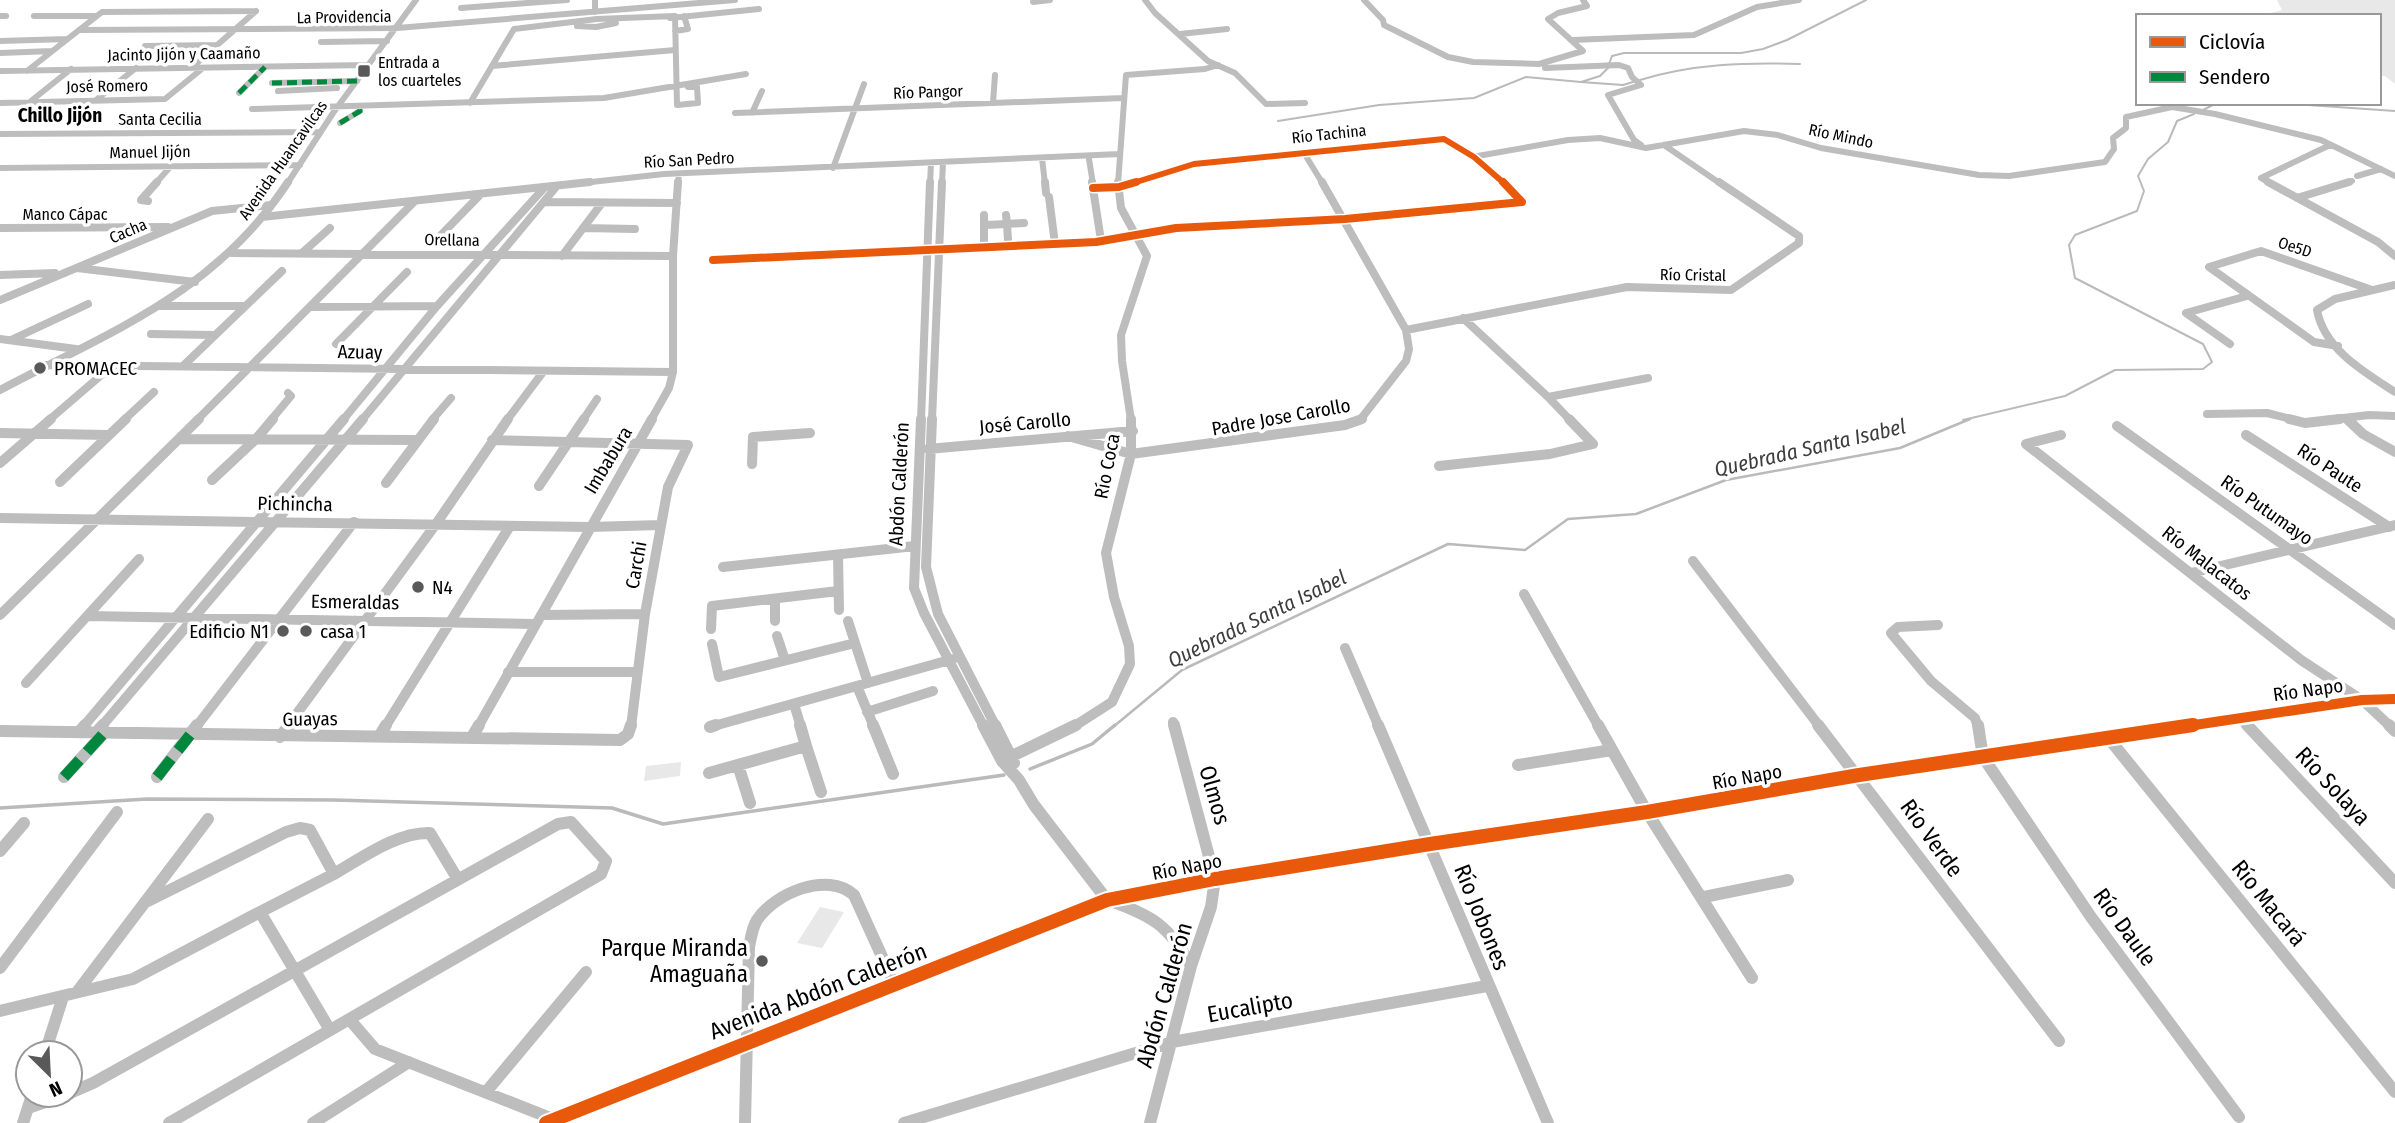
<svg xmlns="http://www.w3.org/2000/svg" width="2395" height="1123" font-family="'Fira Sans Condensed',sans-serif">
<style>
.green{fill:#e8e8e8}
.lines{fill:none;stroke-linecap:round;stroke-linejoin:round}
.stream-far2{stroke:#bababa;stroke-width:2}
.stream-far1{stroke:#bababa;stroke-width:2.5}
.stream{stroke:#bababa;stroke-width:3.5}
.minor-far3{stroke:#bdbdbd;stroke-width:6}
.minor-far2{stroke:#bdbdbd;stroke-width:8}
.minor-far1{stroke:#bdbdbd;stroke-width:10}
.minor{stroke:#bdbdbd;stroke-width:12}
.quiet-far1{stroke:#00873e;stroke-width:5;stroke-dasharray:10 5;stroke-linecap:butt}
.quiet{stroke:#00873e;stroke-width:11;stroke-dasharray:23 11;stroke-linecap:butt}
.cycleway-far3-casing{stroke:#fff;stroke-width:9}
.cycleway-far2-casing{stroke:#fff;stroke-width:11}
.cycleway-far1-casing{stroke:#fff;stroke-width:15}
.cycleway-casing{stroke:#fff;stroke-width:18}
.cycleway-far3{stroke:#e8590c;stroke-width:6}
.cycleway-far2{stroke:#e8590c;stroke-width:8}
.cycleway-far1{stroke:#e8590c;stroke-width:10}
.cycleway{stroke:#e8590c;stroke-width:14}
.poi-dot{fill:#595959;stroke:#fff;stroke-width:2.5}
.labels{text-anchor:middle;dominant-baseline:central;stroke-width:7;stroke-linejoin:round;paint-order:stroke}
.far-street-label{font-size:16px;fill:#000;stroke:#fff}
.far-poi-label{font-size:16px;fill:#000;stroke:#fff;text-anchor:start}
.far-quarter-label{font-size:19px;font-weight:bold;fill:#000;stroke:#fff}
.street-label{font-size:19px;fill:#000;stroke:#fff}
.poi-label{font-size:19px;fill:#000;stroke:#fff;text-anchor:start}
.water-label{font-size:21px;font-style:italic;fill:#3d3d3d;stroke:#fff}
.near-street-label{font-size:23px;fill:#000;stroke:#fff}
.near-poi-label{font-size:23px;fill:#000;stroke:#fff;text-anchor:end}
</style>
<rect width="100%" height="100%" fill="#fff"/>
<!-- green -->
<path class="green" d="M2277,0H2395V84L2385,76H2379V16H2259L2282,10Z
M681,762L680,776L644,781L646,766Z
M820,907L844,912L822,948L797,943Z"/>
<g class="lines">
<!-- stream-far2 -->
<path class="stream-far2" d="M1609,64L1612,56L1624,53H1741L1763,49L1787,40L1866,0
M1640,80C1692,64 1746,62 1800,64
M1581,82L1623,85L1633,82
M2280,103L2395,111
M2203,110L2217,103
M1278,121L1379,105L1474,98L1526,77L1581,82L1600,76L1609,67
M1963,420L2065,396L2115,370L2203,369L2212,362L2203,344L2075,278L2069,245L2075,235L2137,211L2144,191L2138,176L2148,159L2168,142L2177,121L2194,114"/>
<!-- stream-far1 -->
<path class="stream-far1" d="M1113,727L1182,670L1448,544L1525,550L1568,519L1636,514L1726,480L1900,448L1970,419"/>
<!-- stream -->
<path class="stream" d="M1030,769L1092,744L1115,725
M0,808L147,799L334,800L612,808L663,824L1004,775"/>
<!-- minor-far3 -->
<path class="minor-far3" d="M595,0V12
M1145,0L1155,13L1208,61L1235,73L1266,104L1305,103
M1364,0L1383,20L1384,25L1448,57L1473,62L1539,64L1583,51L1548,19L1558,13L1587,6L1583,0
M1033,2L1050,0
M461,8L567,0
M0,16H6
M34,16H96
M675,16L677,105L698,103L697,87H688
M670,18L759,9
M577,26L596,27L616,23
M79,30L397,28L735,0
M675,31L688,29L684,16
M1180,34L1227,29
M1572,40L1694,35L1757,7L1799,0
M0,41L67,39
M321,42L387,41
M145,46L217,45
M0,53L52,51
M492,66L675,50
M191,68L256,11
M1545,68L1619,65L1628,68L1632,77L1641,85L1608,95L1634,140L1641,145
M0,71L368,65
M27,71L102,12L256,11
M272,83L357,81
M278,91L337,88
M239,93L265,67
M96,100L136,68
M31,101L71,69
M0,103L165,99L203,68
M470,103L514,29L597,19L675,16
M993,103L995,75
M252,109L604,98L746,74
M735,113L1123,98
M752,113L762,91
M340,123L360,111L359,107
M0,134L320,132
M1664,145L1721,184
M1304,153L1323,184
M1472,157L1568,140L1600,138L1646,148L1744,131L1778,135L1821,148L1979,175L2009,176L2105,162L2114,149L2113,138L2126,128V117L2172,107L2215,114L2321,140L2395,176
M1042,158L1045,184
M1089,159L1093,184
M0,168L300,165
M833,168L864,84
M2357,176L2381,169
M2261,178L2271,184
M2261,178L2330,145
M155,184L171,166
M287,184L333,113L416,0
M573,184L664,174L1120,154
M678,184L679,174
M930,184L931,163
M942,184L943,162
M1118,184L1126,75L1205,69L1218,65
M1130,184L1194,164L1444,139L1474,157L1505,184
M2343,184L2352,181"/>
<!-- minor-far2 -->
<path class="minor-far2" d="M1045,182L1046,193
M1092,182L1100,234
M1118,182L1121,208L1147,256L1121,335L1122,361L1131,420
M1322,182L1406,330L1409,349L1406,361L1360,420
M2268,182L2378,242L2395,256
M1093,188L1119,187L1136,182
M1049,197L1055,244
M2297,198L2349,182
M148,201L141,200L157,182
M545,202L677,203
M984,215V247
M1006,215L1007,224L1024,223
M262,217L590,182
M986,225L1007,224L1008,240
M0,228L168,227
M583,228L635,229
M440,236L480,195
M232,253L673,256
M302,253L330,228
M562,256L602,203
M713,260L1096,242L1176,228L1345,219L1522,202L1503,182
M77,268L195,282
M0,275L55,273
M2395,285L2335,299L2317,310C2324,349 2364,372 2395,392
M0,300L212,211L271,205
M158,306H244
M312,307L437,306
M1463,318L1548,397L1648,378
M1406,330L1627,287L1731,290L1799,243V236L1719,182
M151,334L214,335
M0,339L76,349
M11,340L88,304
M336,344L407,272
M2230,344L2186,313L2247,296
M2338,346L2314,342L2209,267L2261,251L2372,290
M46,365L673,372
M183,366L282,271
M0,390C113,330 215,293 288,182
M1548,397L1570,420
M2207,414L2267,413L2295,420
M2346,418L2349,420
M49,420L113,365
M124,420L154,392
M197,420L414,202
M271,420L291,396L288,393
M343,420L437,306L544,188
M362,420L556,187
M432,420L451,398
M507,420L543,372
M583,420L597,399
M651,420L669,388L673,372V256L678,182
M921,420L930,182
M932,420L942,182
M2326,420L2369,415L2395,416"/>
<!-- minor-far1 -->
<path class="minor-far1" d="M921,419L914,588L924,613L984,727
M932,419L926,567L938,614L996,727
M2289,419L2305,423L2340,419
M2347,419L2363,434L2395,452
M2117,426L2395,625
M0,433L108,435
M2061,435L2026,444L2301,660L2362,700L2391,727
M2246,435L2389,527
M1068,436L1131,454L1345,425L1362,419
M179,439L416,440
M492,440L688,445L668,487L645,614L631,727
M928,449L1133,431
M0,463L51,419
M752,464L753,437L810,433
M1439,466L1550,454L1593,444L1569,419
M212,480L256,439L273,419
M60,482L126,419
M386,483L434,419
M539,486L584,419
M0,518L589,527L661,525
M838,555L839,610
M1693,561L1820,727
M723,567L915,546
M2191,573L2395,525
M1524,594L1599,727
M775,599V621
M0,615L199,419
M541,615L645,614
M88,616L535,624
M848,621L855,643
M1938,625L1898,627L1891,633L1931,681L1975,718L1978,727
M711,629L712,606L838,591
M777,636L785,660
M712,644L719,677L855,643L868,683
M1345,648L1379,727
M508,672H637
M26,683L139,559
M857,686L874,727
M794,704L801,727
M867,712L933,691
M2240,718L2248,727
M1173,722L1174,727
M83,727L344,419
M101,727L363,419
M196,727L354,522
M287,727L436,524L508,419
M385,727L510,526
M478,727L652,419
M710,727L953,659
M1073,727L1112,702L1130,664L1129,646L1114,597L1106,553L1131,454V419
M2181,727L2362,700L2395,699"/>
<!-- minor -->
<path class="minor" d="M873,725L893,774
M983,725L1002,761L1019,780L1034,805L1107,900
M995,725L1014,763
M1378,725L1548,1123
M1598,725L1647,812L1752,978
M1818,725L2059,1041
M1978,725L1983,757L2091,917L2239,1117
M2247,725L2395,883
M2389,725L2395,731
M710,727L716,725
M0,731L620,740L628,734L631,725
M80,731L85,725
M97,732L103,725
M380,735L386,725
M280,737L289,725
M472,737L479,725
M2110,740L2395,1092
M806,746L821,792
M1002,761L1076,725
M738,765L750,803
M1518,765L1612,750
M709,773L806,746L800,725
M64,777L105,732
M157,777L197,725
M0,851L24,823
M334,874C362,858 397,832 430,833L457,878
M1704,897L1788,880
M1108,900C1151,915 1169,925 1191,966
M148,901L286,832L300,828L310,830L334,874L260,912L330,1030
M0,968L117,812
M77,992L208,819
M0,1011L133,979L260,912
M350,1020L375,1049L553,1119
M45,1053L63,997
M486,1092L586,972
M70,1093L93,1083L558,824L571,822L606,861L601,874L169,1123
M28,1108L65,1095
M23,1123L32,1095
M313,1123L409,1062
M546,1123L1107,900L1215,879L1430,844L1647,812L1859,775L2193,725
M745,1123L749,947C751,938 752,928 757,920C775,893 827,871 854,895L894,983
M904,1123L1172,1042L1487,986
M1150,1123L1191,966L1211,907L1215,879L1174,725"/>
<!-- quiet-far1 -->
<path class="quiet-far1" d="M272,83L357,81
M239,93L265,67
M340,123L360,111L359,107"/>
<!-- quiet -->
<path class="quiet" d="M64,777L105,732
M157,777L190,735"/>
<!-- cycleway-far3 casing -->
<g class="cycleway-far3-casing">
<path id="cycleway-far3" d="M1130,184L1194,164L1444,139L1474,157L1505,184"/>
</g>
<!-- cycleway-far2 casing -->
<g class="cycleway-far2-casing">
<path id="cycleway-far2" d="M1093,188L1119,187L1136,182
M713,260L1096,242L1176,228L1345,219L1522,202L1503,182"/>
</g>
<!-- cycleway-far1 casing -->
<g class="cycleway-far1-casing">
<path id="cycleway-far1" d="M2181,727L2362,700L2395,699"/>
</g>
<!-- cycleway casing -->
<g class="cycleway-casing">
<path id="cycleway" d="M546,1123L1107,900L1215,879L1430,844L1647,812L1859,775L2193,725"/>
</g>
<!-- cycleway-far3 -->
<use href="#cycleway-far3" class="cycleway-far3"/>
<!-- cycleway-far2 -->
<use href="#cycleway-far2" class="cycleway-far2"/>
<!-- cycleway-far1 -->
<use href="#cycleway-far1" class="cycleway-far1"/>
<!-- cycleway -->
<use href="#cycleway" class="cycleway"/>
</g>
<!-- markers -->
<g class="poi-dot">
<rect x="357" y="64" width="14" height="14" rx="3.5"/>
<circle cx="40" cy="368" r="7"/>
<circle cx="418" cy="587" r="7"/>
<circle cx="283" cy="631" r="7"/>
<circle cx="306" cy="631" r="7"/>
<circle cx="762" cy="961" r="7"/>
</g>
<g class="labels">
<!-- far-street labels -->
<g class="far-street-label">
<text transform="translate(344 17) rotate(-1)">La Providencia</text>
<text transform="translate(184 54) rotate(-1)">Jacinto Jijón y Caamaño</text>
<text transform="translate(107 86) rotate(-1)">José Romero</text>
<text transform="translate(928 92) rotate(-2)">Río Pangor</text>
<text x="160" y="119">Santa Cecilia</text>
<text transform="translate(1329 134) rotate(-6)">Río Tachina</text>
<text transform="translate(1841 136) rotate(12)">Río Mindo</text>
<text transform="translate(150 152) rotate(-1)">Manuel Jijón</text>
<text transform="translate(283 160) rotate(-55)">Avenida Huancavilcas</text>
<text transform="translate(689 160) rotate(-3)">Río San Pedro</text>
<text x="65" y="214">Manco Cápac</text>
<text transform="translate(128 231) rotate(-23)">Cacha</text>
<text transform="translate(452 240) rotate(1)">Orellana</text>
<text transform="translate(2295 247) rotate(18)">Oe5D</text>
<text transform="translate(1693 275) rotate(1)">Río Cristal</text>
</g>
<!-- far-poi labels -->
<g class="far-poi-label">
<text x="378" y="62">Entrada a<tspan x="378" dy="18">los cuarteles</tspan></text>
</g>
<!-- far-quarter labels -->
<g class="far-quarter-label">
<text x="60" y="115">Chillo Jijón</text>
</g>
<!-- street labels -->
<g class="street-label">
<text transform="translate(360 352) rotate(1)">Azuay</text>
<text transform="translate(1281 417) rotate(-10)">Padre Jose Carollo</text>
<text transform="translate(1025 423) rotate(-5)">José Carollo</text>
<text transform="translate(608 460) rotate(-59)">Imbabura</text>
<text transform="translate(1107 466) rotate(-79)">Río Coca</text>
<text transform="translate(2330 468) rotate(33)">Río Paute</text>
<text transform="translate(899 484) rotate(-87)">Abdón Calderón</text>
<text transform="translate(295 504) rotate(1)">Pichincha</text>
<text transform="translate(2267 510) rotate(35)">Río Putumayo</text>
<text transform="translate(2207 563) rotate(38)">Río Malacatos</text>
<text transform="translate(636 565) rotate(-80)">Carchi</text>
<text transform="translate(355 602) rotate(1)">Esmeraldas</text>
<text transform="translate(2308 690) rotate(-8)">Río Napo</text>
<text transform="translate(310 719) rotate(-1)">Guayas</text>
<text transform="translate(1747 777) rotate(-10)">Río Napo</text>
<text transform="translate(1187 867) rotate(-11)">Río Napo</text>
</g>
<!-- poi labels -->
<g class="poi-label">
<text x="54" y="368">PROMACEC</text>
<text x="432" y="587">N4</text>
<text x="269" y="631" text-anchor="end">Edificio N1</text>
<text x="320" y="631">casa 1</text>
</g>
<!-- water labels -->
<g class="water-label">
<text transform="translate(1810 448) rotate(-13)">Quebrada Santa Isabel</text>
<text transform="translate(1257 619) rotate(-26)">Quebrada Santa Isabel</text>
</g>
<!-- near-street labels -->
<g class="near-street-label">
<text transform="translate(2333 786) rotate(47)">Río Solaya</text>
<text transform="translate(1215 795) rotate(74)">Olmos</text>
<text transform="translate(1932 838) rotate(54)">Río Verde</text>
<text transform="translate(2269 903) rotate(51)">Río Macará</text>
<text transform="translate(1482 917) rotate(68)">Río Jobones</text>
<text transform="translate(2125 927) rotate(54)">Río Daule</text>
<text transform="translate(818 991) rotate(-21)">Avenida Abdón Calderón</text>
<text transform="translate(1164 995) rotate(-74)">Abdón Calderón</text>
<text transform="translate(1250 1007) rotate(-10)">Eucalipto</text>
</g>
<!-- near-poi labels -->
<g class="near-poi-label">
<text x="748" y="948">Parque Miranda<tspan x="748" dy="26">Amaguaña</tspan></text>
</g>
</g>
<!-- legend -->
<rect x="2136" y="14" width="245" height="91" fill="#ffffff" stroke="#999999" stroke-width="2"/>
<rect x="2150" y="37" width="35" height="10" fill="#e8590c" stroke="#999999" stroke-width="2"/>
<text x="2199" y="49" font-size="21" fill="#000000">Ciclovía</text>
<rect x="2150" y="72" width="35" height="10" fill="#00873e" stroke="#999999" stroke-width="2"/>
<text x="2199" y="84" font-size="21" fill="#000000">Sendero</text>
<!-- north arrow -->
<g transform="translate(49 1074) rotate(156)"><circle r="33" fill="#ffffff" stroke="#999999" stroke-width="2"/>
<path d="M0-5L12 26L0 18L-12 26Z" fill="#595959"/>
<text y="-10" font-size="19" font-weight="bold" text-anchor="middle" fill="#000000">N</text>
</g>
</svg>
